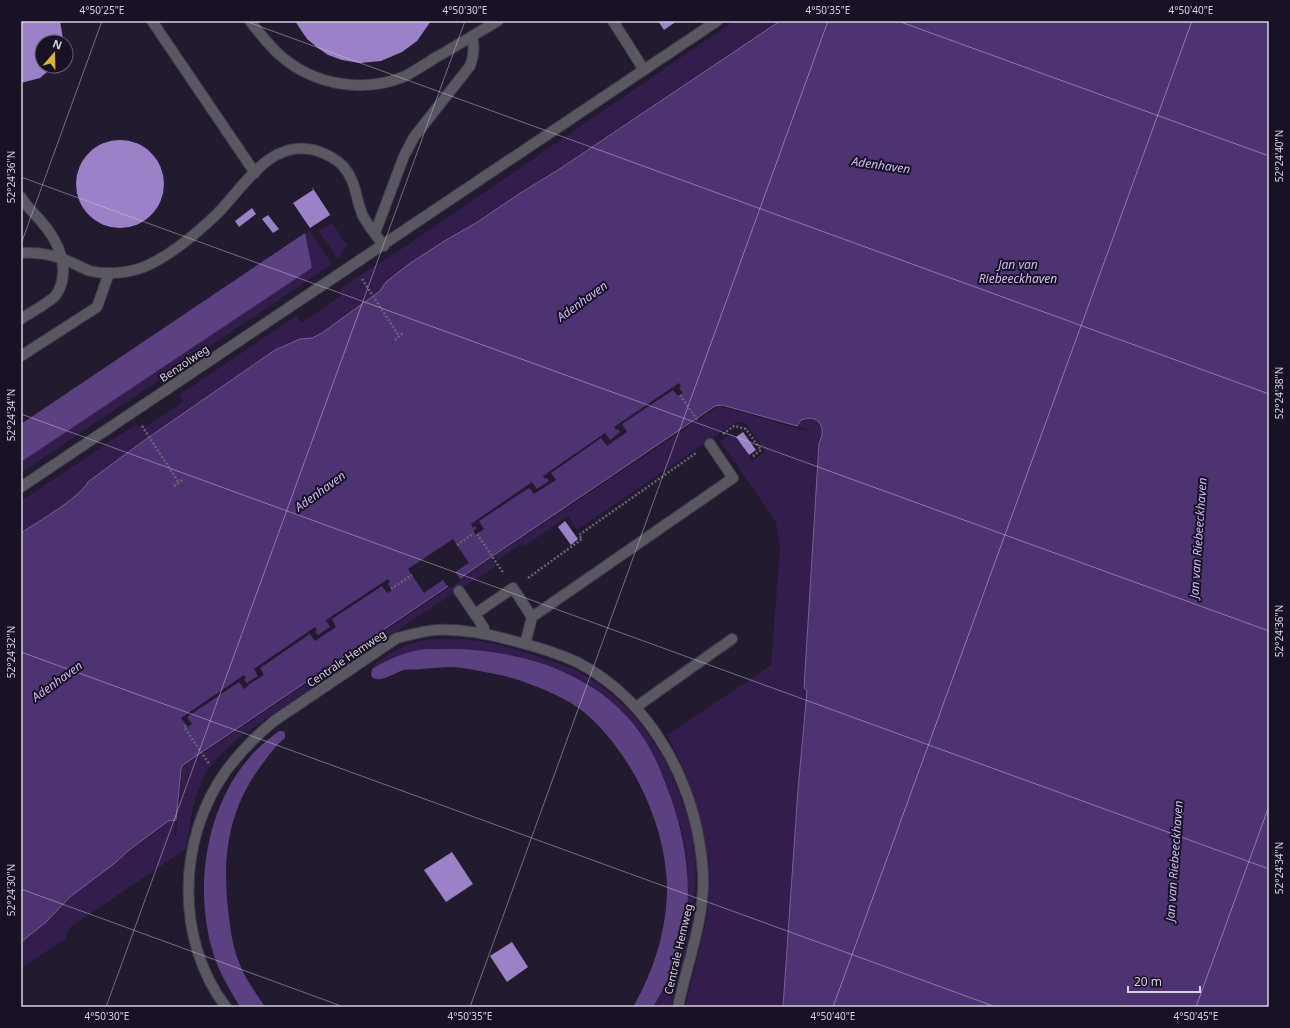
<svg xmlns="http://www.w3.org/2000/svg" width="1290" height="1028" font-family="'Noto Sans',sans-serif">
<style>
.green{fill:#321d4d}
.forest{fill:#5b4181}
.water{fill:#4d3372;stroke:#766292}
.pier{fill:#221b2f}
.building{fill:#9b81c7}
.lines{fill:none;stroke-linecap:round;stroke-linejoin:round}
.service-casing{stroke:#3f384b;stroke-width:12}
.minor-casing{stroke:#3f384b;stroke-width:12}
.path{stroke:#686273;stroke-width:2.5;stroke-dasharray:2 2;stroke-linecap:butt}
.service{stroke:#5a5761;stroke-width:10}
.minor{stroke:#5a5761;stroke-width:10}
.ticks{fill:none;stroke:#d5d1de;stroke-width:1;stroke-opacity:0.45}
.labels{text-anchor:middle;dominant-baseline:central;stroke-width:4;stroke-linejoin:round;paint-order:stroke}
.street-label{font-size:11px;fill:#d5d1de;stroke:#191225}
.water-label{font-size:12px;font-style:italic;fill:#ccb9f2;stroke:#191225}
.neatline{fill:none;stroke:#d5d1de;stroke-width:1.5}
.ticks-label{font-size:10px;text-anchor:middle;fill:#d5d1de}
</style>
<rect width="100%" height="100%" fill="#221b2f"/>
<!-- green -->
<path class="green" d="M734,21H780L558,170L519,194L476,223L446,240L409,264L386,282L381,291L322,333L312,338L300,339L275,350L142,442L88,482C78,499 39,521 21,533V501L136,424L138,427L144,424L147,426L183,402L179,395L296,316L301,323L342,295L339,289L409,244Z
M332,223L347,245L338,259L319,231Z
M309,230L332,264L21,473V462L312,268L305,233Z
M720,406L806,431L807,430L797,426L801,420C819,413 827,428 819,444L804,688L807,691L798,789L783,1007H685C692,978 700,950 706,921C717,857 697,791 667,735L771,665L780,549L776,522L720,441L733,433L752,461L765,452L746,423L736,422L577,530L568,516L525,546L522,543L498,560L495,556L716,408Z
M491,559L496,566L437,604L273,714L236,740L213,762L203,777L193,806L186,849L69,928L66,938L21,968V942L45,923L70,898L115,863L129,850L168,821L176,820L174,835H176L182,769L184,766Z
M430,639C443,639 456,638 469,640C491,642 513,648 534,655C546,659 559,663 571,668C620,691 658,738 677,788C686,810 694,834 695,858C697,891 692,922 685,954C681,972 675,989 671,1007H653C663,990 676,966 680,947C683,937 682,926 683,916C685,903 688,888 688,874C688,854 683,834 677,815C663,768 641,724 602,693C569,668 524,656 483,651C445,646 405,646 372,669L374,665C394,651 405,643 430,639Z"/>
<!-- forest -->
<path class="forest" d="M305,233L312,268L21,462V424Z
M425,649C441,649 457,648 473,650C511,653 552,663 585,683C603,693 618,706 631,721C646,739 657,760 665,782C686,834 696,892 680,947C674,968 664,989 653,1007H633C653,973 666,932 667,892C668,829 633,754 585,713C567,697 524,680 500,675C485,672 468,668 452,667C443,667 432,668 422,669C416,670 410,669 404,670C395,672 382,683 373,678L371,675L372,669C389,658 406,652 425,649Z
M279,731H283L285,733V738C277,744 269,755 263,763C229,808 222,854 228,909C230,926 232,944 238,960C244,977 255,992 265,1007H240C232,993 223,979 217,964C192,899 203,810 250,757C258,747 269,739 279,731Z"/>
<!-- water -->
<path class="water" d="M780,21H1269V1007H783L798,789L807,691L804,688L819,443C827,428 819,413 801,420L797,426L722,405L715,406L183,765L181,769L176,820L168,821L129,850L115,863L70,897L45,923L21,942V533C39,521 78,499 88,482L142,442L275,350L300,339L312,338L322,333L380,291L386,282L409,264L446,240L476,223L519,194L558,170Z"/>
<!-- pier -->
<path class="pier" d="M679,383L681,386L679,388L683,393L678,396L673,390L622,424L627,432L607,446L601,438L551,473L556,480L534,494L529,488L479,521L484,529L475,535L473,531L477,528L475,526L473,528L471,524L532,482L537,489L549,481L547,478L545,479L543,476L605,433L610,440L620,432L618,429L616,430L614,427Z
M453,539L469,563L455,572L461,580L449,588L443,580L424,593L408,569Z
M388,579L390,582L388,584L392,590L387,593L382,586L332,619L336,627L315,641L310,634L260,668L264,675L248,685V686L244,689L239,682L187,717L192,724L188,727L181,718L244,675L246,678L244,680L247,683L258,676L254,669L315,627L317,630L315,632L318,635L330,627L326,620Z"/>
<!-- building -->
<path class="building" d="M21,21H60L63,39V42H42V66H54L40,78L21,83Z
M295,21H431L417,41L402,52L381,61L360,63L342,60L328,55L318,48L307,39Z
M658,21H677L664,30Z
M76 184a44 44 0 1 1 88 0a44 44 0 1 1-88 0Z
M312,187L331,216L330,215L310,228L293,203L313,190Z
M252,208L256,214L239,227L235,221Z
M268,215L279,229L273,233L262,219Z
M743,432L756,450L749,455L736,437Z
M565,521L578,539L571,545L558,527Z
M452,852L473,884L446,902L424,870Z
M512,942L528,967L507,982L490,956Z"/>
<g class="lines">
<!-- service casing -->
<g class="service-casing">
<path id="service" d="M152,21L255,173
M250,21C260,34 270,47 282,57C315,85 363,93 403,77C414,72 425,64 435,58C456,46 477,33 498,21
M613,21L644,70
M21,197C26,206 33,212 40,220C55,237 67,258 62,281C61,285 59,291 56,295C52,301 28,314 21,319
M375,233L404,156L414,137L470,66C474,55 475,47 472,37
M21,253C36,252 51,254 65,260C74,263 82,268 90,271C107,275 128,273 144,267C170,256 197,233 217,214C244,187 269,139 314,150C325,153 335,158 343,166C357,182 355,198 363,216C368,226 377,236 384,246
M360,260L717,21
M21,356L97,307L109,273
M459,591L484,628L483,634
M475,614L513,588L532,617
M525,644L532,617L733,478L710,444
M636,707L732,639
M226,1007C175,940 177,839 226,771C240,752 256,736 274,721L397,638C410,635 423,631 436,630C462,629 489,634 514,641C534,646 557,653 577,662C654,702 698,789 703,874C705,919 687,963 678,1007"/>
</g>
<!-- minor casing -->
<g class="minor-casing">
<path id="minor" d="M21,487L360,260"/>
</g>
<!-- path -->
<path class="path" d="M362,279L399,336
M395,340L404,332
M680,395L698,421
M142,426L179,483
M723,434L734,426L746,429L761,450L752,457
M174,486L184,479
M477,534L504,574
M457,545L474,533
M528,578L582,539L579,535L696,453
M391,589L412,575
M186,726L184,727L210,765"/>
<!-- service -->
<use href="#service" class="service"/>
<!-- minor -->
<use href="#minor" class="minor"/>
</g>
<!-- ticks -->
<path class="ticks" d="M245,21L1269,394M898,21L1269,156M21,177L1269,631M21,244L102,21M21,414L1269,869M21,652L996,1007M21,889L344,1007M106,1007L465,21M470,1007L828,21M833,1007L1192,21M1196,1007L1269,806"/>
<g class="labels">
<!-- street labels -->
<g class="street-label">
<text transform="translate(184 363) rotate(-34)">Benzolweg</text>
<text transform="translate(346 658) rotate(-34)">Centrale Hemweg</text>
<text transform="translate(678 949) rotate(-77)">Centrale Hemweg</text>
</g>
<!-- water labels -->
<g class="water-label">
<text transform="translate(881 165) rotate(8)">Adenhaven</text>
<text x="1018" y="264">Jan van<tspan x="1018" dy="14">Riebeeckhaven</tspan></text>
<text transform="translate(582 301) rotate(-36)">Adenhaven</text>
<text transform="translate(320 491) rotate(-36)">Adenhaven</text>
<text transform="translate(1198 538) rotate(-86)">Jan van Riebeeckhaven</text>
<text transform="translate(57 681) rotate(-36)">Adenhaven</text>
<text transform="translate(1174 861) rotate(-86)">Jan van Riebeeckhaven</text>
</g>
</g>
<!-- border -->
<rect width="1290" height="1028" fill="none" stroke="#191225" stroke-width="44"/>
<!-- north arrow -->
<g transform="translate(54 54) rotate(20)"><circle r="19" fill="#191225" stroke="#645e6f"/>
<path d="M0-3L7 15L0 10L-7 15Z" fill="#dab333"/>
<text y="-6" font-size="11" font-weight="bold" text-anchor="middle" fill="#d5d1de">N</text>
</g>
<!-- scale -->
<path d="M1128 986v6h72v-6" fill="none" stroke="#d5d1de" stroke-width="2"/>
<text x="1134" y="986" font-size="12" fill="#d5d1de" stroke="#191225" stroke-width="3" paint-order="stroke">20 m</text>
<rect x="22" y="22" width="1246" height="984" class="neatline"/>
<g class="ticks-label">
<text x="102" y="14">4°50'25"E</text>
<text x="465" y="14">4°50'30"E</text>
<text x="828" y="14">4°50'35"E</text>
<text x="1191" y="14">4°50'40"E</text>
<text transform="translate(1279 156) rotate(-90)" y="4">52°24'40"N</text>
<text transform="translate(11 177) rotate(-90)" y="4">52°24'36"N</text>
<text transform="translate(1279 393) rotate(-90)" y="4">52°24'38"N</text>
<text transform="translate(11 415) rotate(-90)" y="4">52°24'34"N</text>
<text transform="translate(1279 631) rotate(-90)" y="4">52°24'36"N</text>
<text transform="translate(11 652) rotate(-90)" y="4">52°24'32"N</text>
<text transform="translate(1279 868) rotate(-90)" y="4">52°24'34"N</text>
<text transform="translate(11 890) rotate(-90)" y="4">52°24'30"N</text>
<text x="107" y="1020">4°50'30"E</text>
<text x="470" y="1020">4°50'35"E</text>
<text x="833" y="1020">4°50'40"E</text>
<text x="1196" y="1020">4°50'45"E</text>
</g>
</svg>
